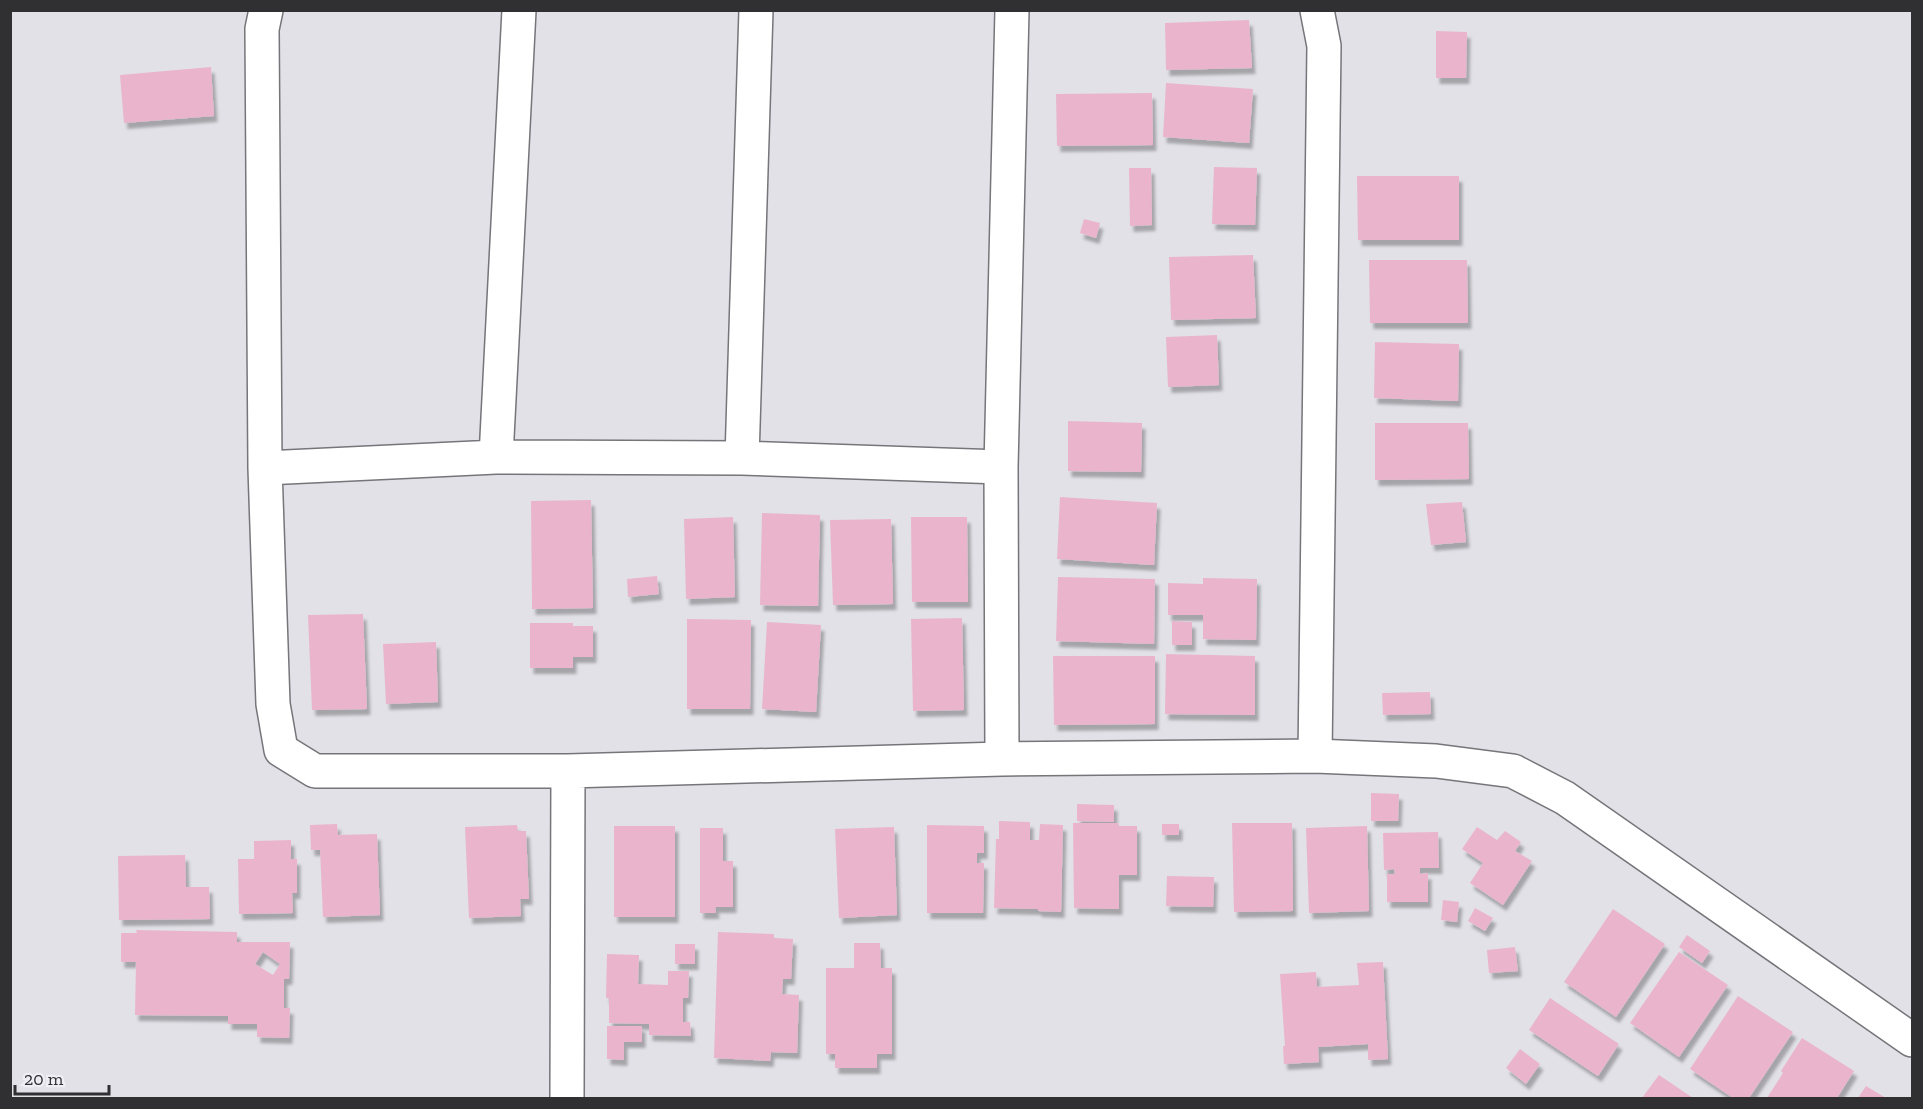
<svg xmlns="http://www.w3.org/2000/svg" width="1923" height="1109" font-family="'Zilla Slab',serif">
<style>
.building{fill:#eab5cc;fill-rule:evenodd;filter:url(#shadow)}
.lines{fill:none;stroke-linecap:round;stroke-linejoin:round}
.minor-casing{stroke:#75757a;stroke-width:36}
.minor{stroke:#fff;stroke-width:33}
</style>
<defs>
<filter id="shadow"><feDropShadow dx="3.5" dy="6" stdDeviation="1.5" flood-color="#0004"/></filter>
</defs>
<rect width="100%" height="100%" fill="#e1e1e7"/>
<!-- building -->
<path class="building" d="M1249,20L1252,68L1166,70L1165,23Z
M1436,31L1467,32L1466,78H1436Z
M211,67L214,116L124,123L120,75Z
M1166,83L1253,89L1249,143L1163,137Z
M1152,93L1153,145L1057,146L1056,94Z
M1214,167L1257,168L1255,225L1212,224Z
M1129,168H1151L1152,225L1130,226Z
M1357,176H1459V240H1358Z
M1084,219L1100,223L1096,238L1080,233Z
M1253,255L1256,318L1171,320L1169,257Z
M1369,260H1467L1468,323H1370Z
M1217,335L1219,385L1168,387L1166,337Z
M1375,342L1459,344L1458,401L1374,398Z
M1068,421L1142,423L1141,472L1068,471Z
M1375,423H1468L1469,479L1375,480Z
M1060,497L1157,503L1154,565L1057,559Z
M591,500L593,608L532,609L531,501Z
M1462,502L1466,542L1431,545L1426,504Z
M762,513L820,515L818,606L760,605Z
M733,517L735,597L686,599L684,519Z
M911,517H967L968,602H912Z
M891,519L893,604L833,605L830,520Z
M657,576L659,594L628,597L627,579Z
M1058,577L1155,579L1154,644L1056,641Z
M1203,578L1257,579L1256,640L1203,639V615H1168V583L1203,584Z
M363,614L367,709L312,710L308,615Z
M962,618L964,710L913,711L911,619Z
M687,619L751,620L750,709H687Z
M1172,621L1192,622V645H1172Z
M767,622L821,625L816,712L762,709Z
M530,623H573V626H593V657H573V668H530Z
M436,642L438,702L386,704L383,644Z
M1166,654L1255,656V715L1165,714Z
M1053,656H1155V724L1054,725Z
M1430,692L1431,714L1383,715L1382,693Z
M1371,793L1399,794L1398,821H1371Z
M1077,804L1114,805V822L1077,821Z
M999,821L1030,822V840H1039L1040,824L1063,825L1061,912L1038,911V909L994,908L996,839H999Z
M1073,823H1118L1119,826H1137V875H1119V909L1074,908Z
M1232,823H1292L1293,911L1234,912Z
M337,824L338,835L377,834L380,915L323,917L320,850H311L310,825Z
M1162,824H1179V835H1162Z
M517,825L518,831H526L529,899H520L521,916L469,918L465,827Z
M927,825L984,826V853H977V863H984L983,913H927Z
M614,826H675V917H614Z
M1367,826L1369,911L1309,913L1306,828Z
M894,827L897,915L839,918L835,829Z
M1477,827L1497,840L1505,831L1521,842L1515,851L1532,861L1503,905L1470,883L1483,863L1462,849Z
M700,828H723V861H733V907H715L716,913H700Z
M1438,832L1439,868H1420V874L1428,873V902H1387V874H1395L1394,869L1384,870L1383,833Z
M291,840V859H297V893H292L293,913L239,914L238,859H254V841Z
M185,855L186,887H209L210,919L119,920L118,856Z
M1167,876L1214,877L1213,907L1166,906Z
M1443,900L1459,902L1457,922L1441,920Z
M1475,908L1493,918L1485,931L1468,921Z
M1613,909L1665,944L1616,1017L1564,982Z
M136,930L237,932V942H290L289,979H284V1008H290L289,1038L257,1037V1024H228V1016L135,1015L136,962H121V933H137ZM263,952L280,964L273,975L255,964Z
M718,932L774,934V938L793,939L791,979H783L782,994L799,995L797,1053L771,1052L770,1061L714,1058Z
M1687,935L1710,951L1702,963L1679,947Z
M854,943H880L881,968H892V1054H877V1068H835V1054H826V968H854Z
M675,944H695V964H675Z
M1515,947L1518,971L1489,973L1487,950Z
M1679,952L1728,985L1679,1057L1630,1023Z
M607,954L639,955L638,984L668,985V971H689L688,998H683V1022H690L691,1036L649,1035V1024L609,1023V998H606Z
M1383,962L1388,1059L1368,1060V1044L1318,1047L1319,1062L1284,1064L1283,1046H1285L1280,974L1316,972L1317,987L1359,985L1357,963Z
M1738,996L1793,1032L1749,1098H1733L1690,1069Z
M1550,998L1619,1044L1598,1076L1529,1030Z
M607,1026H642V1042H624V1060L607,1059Z
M1802,1038L1854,1071L1837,1098H1767L1783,1073L1781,1071Z
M1520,1049L1540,1064L1526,1084L1506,1068Z
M1659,1075L1693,1098H1642Z
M1866,1086L1886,1098H1858Z"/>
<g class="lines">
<!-- minor casing -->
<g class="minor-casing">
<path id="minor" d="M266,10L262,29L265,468L273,704L281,750L315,771H568L1002,759L1315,756L1436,761L1513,771L1565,798L1912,1040
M496,457L519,10
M742,458L756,10
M265,468L496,457L742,458L1001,467
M1315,756L1324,46L1317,10
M1002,759L1001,467L1012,10
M567,1098L568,771"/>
</g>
<!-- minor -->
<use href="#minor" class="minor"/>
</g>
<!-- border -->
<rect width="1923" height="1109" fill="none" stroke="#303032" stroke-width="24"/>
<!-- scale -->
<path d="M15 1085v9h94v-9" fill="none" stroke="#303032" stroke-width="3"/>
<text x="24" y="1085" font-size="18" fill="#303032" stroke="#eeeef4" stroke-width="4.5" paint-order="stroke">20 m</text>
</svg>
